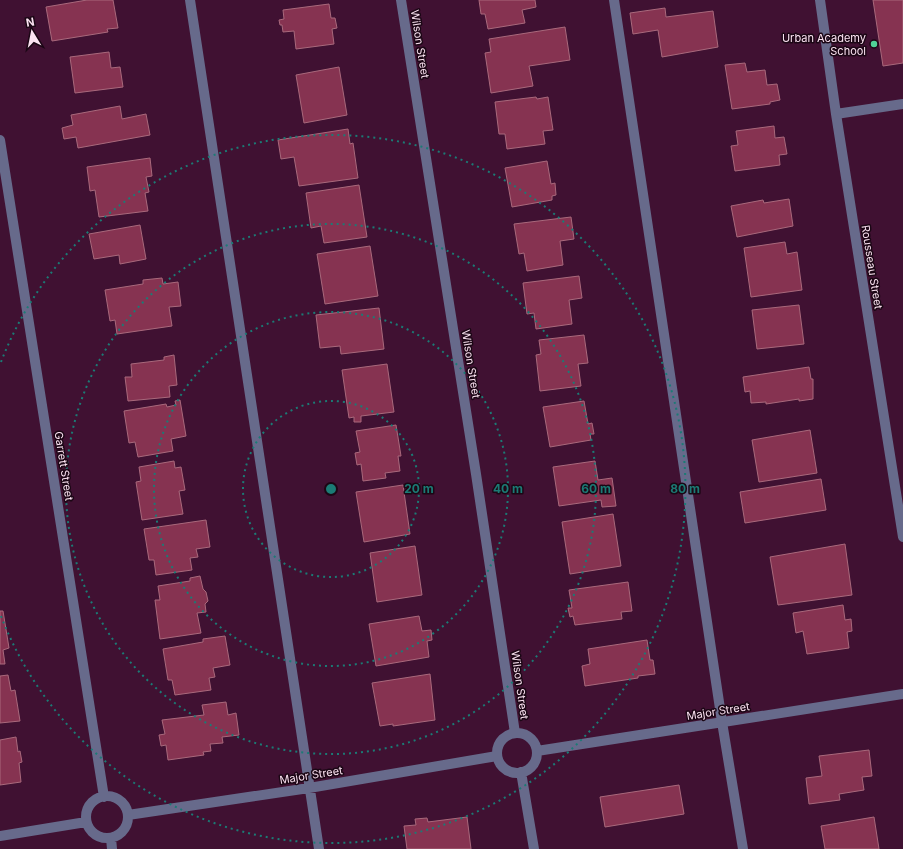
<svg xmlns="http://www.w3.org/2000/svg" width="903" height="849" font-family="Inter,sans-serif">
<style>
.building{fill:#863351;stroke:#a9697c}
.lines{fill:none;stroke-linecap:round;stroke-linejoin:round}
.minor{stroke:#676a8b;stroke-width:10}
.ring{fill:none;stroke:#1b7b75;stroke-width:2;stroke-dasharray:2 4}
.poi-dot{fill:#50d398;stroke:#1b0715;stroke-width:1.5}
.labels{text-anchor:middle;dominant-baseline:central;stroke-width:3;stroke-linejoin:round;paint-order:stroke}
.poi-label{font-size:11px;fill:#fce3f2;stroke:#1b0715;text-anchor:end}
.street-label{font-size:11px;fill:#fce3f2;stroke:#1b0715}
.centre{fill:#1b7b75;stroke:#1b0715;stroke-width:2}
.ring-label{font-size:12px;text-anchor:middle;font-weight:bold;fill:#1b7b75;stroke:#1b0715;stroke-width:3;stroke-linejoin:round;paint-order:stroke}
</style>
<rect width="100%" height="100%" fill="#401132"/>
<!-- building -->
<path class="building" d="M87,0H113L118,28L107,29L108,32L52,41L46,7Z
M479,0H535L536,7L522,10L525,23L488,29L485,14H481Z
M873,0H903V63L883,66Z
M329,4L331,18H335L337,28L332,29L334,44L296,49L294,31L283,32L282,25H280L279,20L284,19L283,10Z
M665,8L666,17L713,11L718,47L662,57L658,30L633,34L630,13Z
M565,27L570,60L529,66L533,86L491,93L485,53L491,52L489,39Z
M109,52L111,68L120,67L123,87L75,93L70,57Z
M745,63L747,72L765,70L767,85L777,84L780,100L770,102V104L732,109L725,65Z
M339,67L347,115L304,123L296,75Z
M536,97L537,99L548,97L553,130L543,131L545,144L507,149L505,134H499L495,102Z
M120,106L122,119L146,114L150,135L78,148L76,137L64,139L62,128L73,125L71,115Z
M774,126L775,138L784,137L787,154L779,155L780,165L735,171L731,146L738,145L736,131Z
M348,129L350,144L353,143L358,178L299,186L294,157L281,159L278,140Z
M150,158L152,176L146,177L149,192L145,193L148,211L99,217L95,190L90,191L87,167Z
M547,161L551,184L555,183L556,195L552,196V200L512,207L505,168Z
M359,185L367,237L324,243L321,226L311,228L306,193Z
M789,199L793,226L737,237L731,206L763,200L764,203Z
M571,217L574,239L560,241L563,265L527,271L524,253L519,254L514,224Z
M140,225L146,259L120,264L119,255L94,259L89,234Z
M785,242L787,254L797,252L802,290L751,297L744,248Z
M370,246L378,296L325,304L317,254Z
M579,276L582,298L569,300L572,324L536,329L534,313L527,314L523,283Z
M162,278L163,284L178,282L181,306L169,307L172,326L117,334L115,320L110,321L105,290L143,284V280Z
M799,305L804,344L757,349L752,310Z
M379,308L384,349L341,354L340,346L320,348L316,315Z
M584,335L588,363L578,364L581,386L540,391L536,355L541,354L539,340Z
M174,355L177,385L169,386L170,397L128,401L125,377H132L131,364L164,360V357Z
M387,364L394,412L361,416V422H354V417L349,418L342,370Z
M809,367L811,379H813V399L799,401V399L766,404V402L751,403L750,391L745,392L743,377Z
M180,400L186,436L171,439L173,451L138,457L135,442L129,443L124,411L166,404L167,407L176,405L175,401Z
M584,401L588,424L592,423L594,434H590L591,440L550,447L543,407Z
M396,425L401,456H398L400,471L385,473L386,478L363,481L361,464L357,465L355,453L360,452L356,431Z
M810,430L817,473L759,482L752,440Z
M174,461L175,468L181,467L185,490L179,491L183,514L142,520L136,482L141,481L139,467Z
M595,461L598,480L612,478L616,506L602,507L601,500L559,506L553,467Z
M821,479L826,510L745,523L740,492Z
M403,485L410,534L364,542L356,492Z
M613,514L621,566L570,574L562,522Z
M206,520L210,547L196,549L198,557L190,558L192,570L156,575L154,560H149L144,529Z
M845,544L852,595L778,605L770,557Z
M415,546L422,595L377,602L370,553Z
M200,576L203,589L206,592L208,601L205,604L206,612L197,613L201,633L160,639L155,600H160L158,586L190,581V578Z
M628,582L632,611L621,612L622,619L575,625L573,616L570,617L568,608H572L569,590Z
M843,605L845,620L851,619L852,631L847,632L849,648L807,654L803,631L796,633L793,613Z
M0,611H3L9,648L3,650L5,664H0Z
M419,616L422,631L431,630L432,640L427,641L429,657L376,666L369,624Z
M225,636L230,665L213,668L215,677L209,678L211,690L175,695L172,680H168L163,649L203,642V639Z
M647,640L650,660H653L655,674L638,676V678L585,686L582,666L590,664L588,649Z
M430,674L435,720L393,726V724L380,726L372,683Z
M8,675L11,691L15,690L20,721L0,723V676Z
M226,702L228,715L236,713L239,735L222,737L223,743L210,744L211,751L203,752L204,755L168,760L166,745L161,746L159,735L165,734L162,720L204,715L202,705Z
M16,737L18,752L20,751L22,762L19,763L21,782L0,785V740Z
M869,750L872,776L862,777L864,790L839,794L840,800L809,804L806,778L822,776L819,756Z
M679,785L684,814L605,827L600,797Z
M467,817L471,849H407L404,826L416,825L415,819L427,818L428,822Z
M874,817L879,849H825L821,826Z"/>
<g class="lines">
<!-- minor -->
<path class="minor" d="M190,0L319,849
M401,0L476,474L515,733
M614,0L722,722L743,849
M820,0L836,114L903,537
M836,114L903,104
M0,140L104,797
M497 753a20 20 0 1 1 40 0a20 20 0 1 1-40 0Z
M537,751L903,694
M521,772L534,849
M86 817a21 21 0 1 1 42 0a21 21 0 1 1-42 0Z
M128,815L309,788L497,756
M0,836L86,822
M111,838L112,849"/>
</g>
<!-- distance rings -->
<g class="ring">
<circle cx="331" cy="489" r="88"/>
<circle cx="331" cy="489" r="177"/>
<circle cx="331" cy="489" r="265"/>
<path d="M1 362A354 354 0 1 1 1 616"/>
</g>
<!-- markers -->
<circle class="poi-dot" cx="874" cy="44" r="4"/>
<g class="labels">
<!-- poi labels -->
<g class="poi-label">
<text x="866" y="38">Urban Academy<tspan x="866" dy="13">School</tspan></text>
</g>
<!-- street labels -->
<g class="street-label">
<text transform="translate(420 44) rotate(81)">Wilson Street</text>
<text transform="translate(872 267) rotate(81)">Rousseau Street</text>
<text transform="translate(471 364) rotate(81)">Wilson Street</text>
<text transform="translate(64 466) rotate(81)">Garrett Street</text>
<text transform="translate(520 685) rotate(82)">Wilson Street</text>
<text transform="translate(718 711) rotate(-9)">Major Street</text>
<text transform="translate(311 775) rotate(-9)">Major Street</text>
</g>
</g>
<circle cx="331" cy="489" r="6" class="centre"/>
<g class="ring-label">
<text x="419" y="493">20 m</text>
<text x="508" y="493">40 m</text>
<text x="596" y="493">60 m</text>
<text x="685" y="493">80 m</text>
</g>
<!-- north arrow -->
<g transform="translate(32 32) rotate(350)" stroke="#1b0715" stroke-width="3" paint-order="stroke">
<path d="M0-3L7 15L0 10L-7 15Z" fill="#fce3f2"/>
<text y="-6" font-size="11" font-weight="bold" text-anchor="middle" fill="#fce3f2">N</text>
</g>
</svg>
